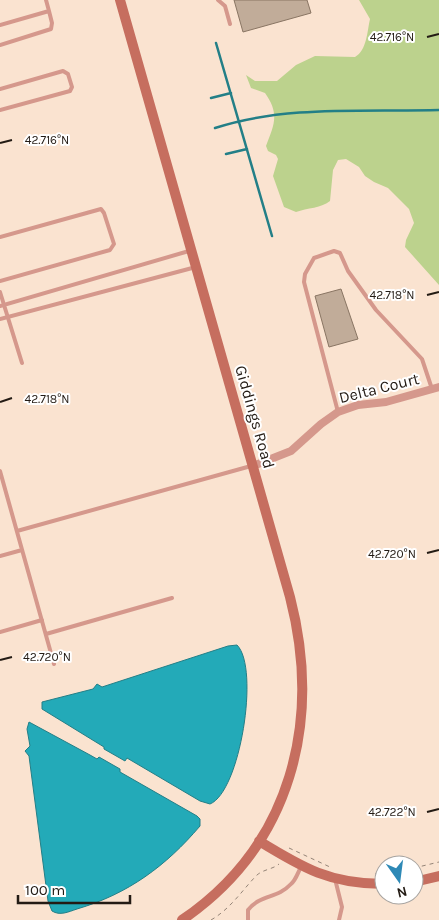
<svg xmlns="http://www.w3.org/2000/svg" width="439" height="920" font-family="Karla,sans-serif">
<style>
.green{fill:#bcd28d}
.water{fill:#23aab8;stroke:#237f87}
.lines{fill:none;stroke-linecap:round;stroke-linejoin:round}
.stream{stroke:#237f87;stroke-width:2.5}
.building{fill:#c1ac99;stroke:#897563}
.path{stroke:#948477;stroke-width:1;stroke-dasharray:4 4;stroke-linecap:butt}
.lane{stroke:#d5988c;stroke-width:4}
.street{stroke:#d5988c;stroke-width:8}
.secondary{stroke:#c66e5f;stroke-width:10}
.ticks{fill:none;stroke:#231b14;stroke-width:2}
.labels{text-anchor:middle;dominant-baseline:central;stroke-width:4;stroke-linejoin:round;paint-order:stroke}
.street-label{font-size:16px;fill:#231b14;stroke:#fff}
.ticks-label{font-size:12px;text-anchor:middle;fill:#231b14;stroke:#fff;stroke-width:4;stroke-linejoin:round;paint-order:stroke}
</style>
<rect width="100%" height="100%" fill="#fae3d0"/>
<!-- green -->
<path class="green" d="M359,0H439V285L405,247L406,240L414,223L409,209L388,188L374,182L365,176L359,167L346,159L338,160L333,170L330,201C322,208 307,208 296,212L284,207L273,176L278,159L276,155L268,151L266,146C274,125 280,114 265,93L251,88L246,75L255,81H277L296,65L315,56L355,57C367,50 367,32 370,19Z"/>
<!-- water -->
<path class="water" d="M237,645C260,668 240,792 210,804L200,801L127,758L125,761L104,749V747L42,709V702L93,689L97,684L102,687L228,646Z
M29,722L90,755L97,759L99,757L120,769V772L197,816L200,819V826C166,866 128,894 77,909C68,912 60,916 52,911L48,901L29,756L25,751L30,746L27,729Z"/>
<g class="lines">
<!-- stream -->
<path class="stream" d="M216,43L272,236
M211,98L231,93
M215,128C285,105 366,112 439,110
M226,154L247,149"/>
</g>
<!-- building -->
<path class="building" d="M234,0H307L311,13L243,32Z
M341,289L358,339L329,347L315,296Z"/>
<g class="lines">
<!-- path -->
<path class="path" d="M289,848L330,867
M414,868L439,862
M375,874H384
M211,920C230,909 241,892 255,877C262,869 272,870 279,864"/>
<!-- lane -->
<path class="lane" d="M218,0L225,6L230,24
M0,25L49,11L46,0
M0,45L51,29L52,23L49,11
M0,89L63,71L68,74L72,87L70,91L0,110
M0,237L101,209L104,213L114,244L110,250L0,281
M0,292L22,363
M0,306L189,251
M0,319L196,267
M338,412L304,282L305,274L314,258L334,251L340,253L348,271L376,310L422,359L432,389
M0,471L54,664
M17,531L251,466
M0,556L22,550
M0,632L42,620
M46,634L172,598
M335,879L342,907L339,920
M248,920V910C261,894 277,899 291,884C296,880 298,872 301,867"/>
<!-- street -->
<path class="street" d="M253,466L291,451L321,424L338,412L358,405L386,402L439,387"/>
<!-- secondary -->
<path class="secondary" d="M120,0L290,597C322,721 292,845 182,920
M259,841C303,868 330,884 384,884
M414,882L439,876"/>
</g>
<!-- ticks -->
<path class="ticks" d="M427,37L439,34M0,143L12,140M427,295L439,292M0,402L12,398M427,553L439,550M0,660L12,657M427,812L439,809"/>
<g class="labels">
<!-- street labels -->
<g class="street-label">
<text transform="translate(379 388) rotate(-14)">Delta Court</text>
<text transform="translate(255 417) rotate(74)">Giddings Road</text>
</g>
</g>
<g class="ticks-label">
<text x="392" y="41">42.716°N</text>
<text x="47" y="144">42.716°N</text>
<text x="392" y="299">42.718°N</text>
<text x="47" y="403">42.718°N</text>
<text x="392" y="558">42.720°N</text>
<text x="47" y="661">42.720°N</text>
<text x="392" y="816">42.722°N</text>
</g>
<!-- north arrow -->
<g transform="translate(399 880) rotate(166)"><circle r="24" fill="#ffffff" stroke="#a7a4a1"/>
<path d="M0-4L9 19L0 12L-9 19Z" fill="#2e89b6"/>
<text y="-8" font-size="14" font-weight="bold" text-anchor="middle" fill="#231b14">N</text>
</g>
<!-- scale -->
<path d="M18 895v8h112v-8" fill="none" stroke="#231b14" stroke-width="2.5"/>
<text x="25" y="895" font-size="15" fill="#231b14" stroke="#ffffff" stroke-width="4" paint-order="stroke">100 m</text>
</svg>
